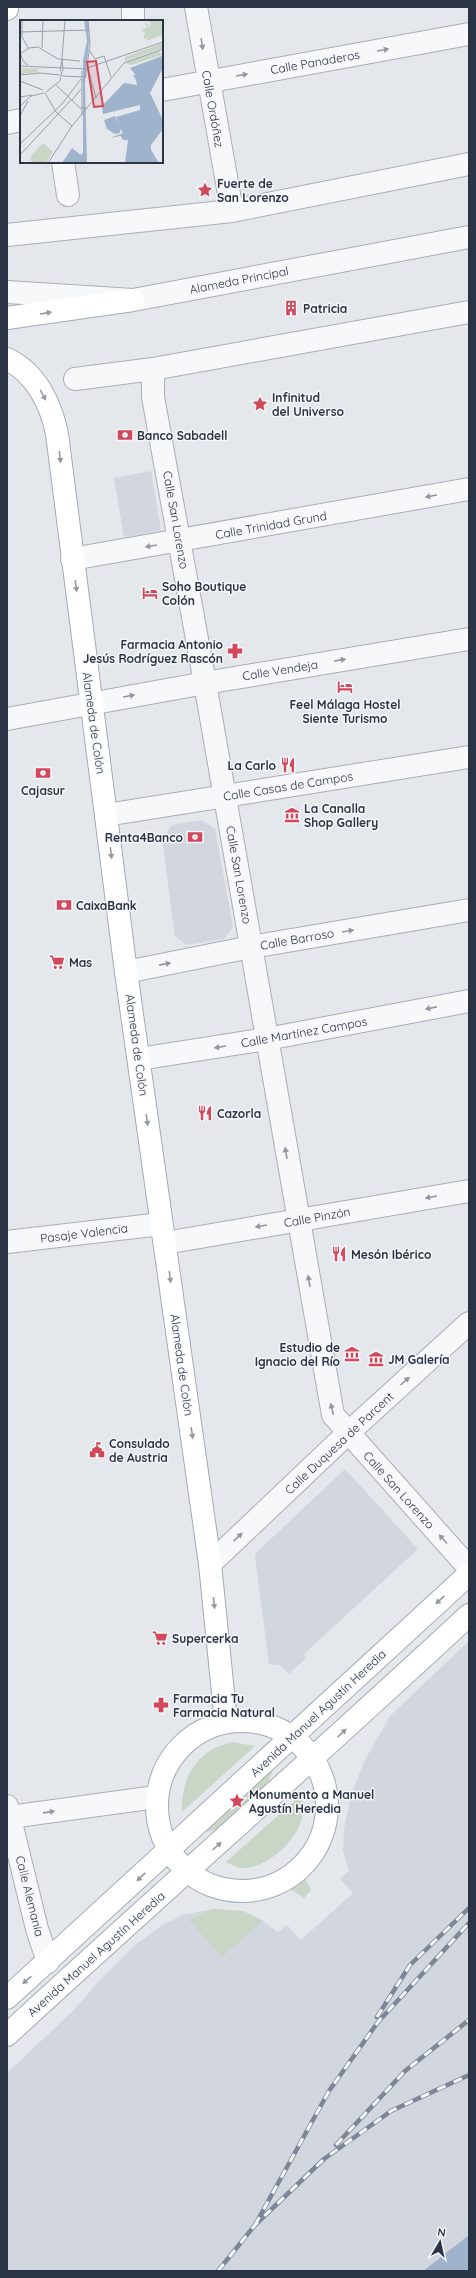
<svg xmlns="http://www.w3.org/2000/svg" width="476" height="2278" font-family="Quicksand,sans-serif">
<style>
.built{fill:#d2d6de}
.green{fill:#c9d6c5}
.water{fill:#9fb4cc}
.lines{fill:none;stroke-linecap:round;stroke-linejoin:round}
.minor-casing{stroke:#a9aeb7;stroke-width:24}
.major-casing{stroke:#a3abb8;stroke-width:24}
.minor{stroke:#f7f8fa;stroke-width:22}
.major{stroke:#fff;stroke-width:22}
.rail-casing{stroke:#7d8696;stroke-width:4.5}
.rail{stroke:#f4f6f9;stroke-width:3;stroke-dasharray:9;stroke-linecap:butt}
.oneway{fill:#9196a0}
.oneway2{fill:#959aa2}
.labels{text-anchor:middle;dominant-baseline:central;stroke-width:3;stroke-linejoin:round;paint-order:stroke}
.street-label{font-size:12px;fill:#2b3445;stroke:#f4f6f9}
.poi-label{font-size:12px;font-weight:bold;fill:#2b3445;stroke:#f4f6f9;text-anchor:start}
.inset-river{fill:none;stroke:#9fb4cc;stroke-width:2}
.inset-road{fill:none;stroke:#9a9fa9;stroke-width:1}
.view{fill:#d1495b;fill-opacity:0.15;stroke:#d1495b;stroke-width:2}
.inset-edge{fill:none;stroke:#2b3445;stroke-width:2}
</style>
<rect width="100%" height="100%" fill="#e4e7ec"/>
<!-- built -->
<path class="built" d="M151,471L161,530L124,537L114,478Z
M202,820L215,829L233,927L224,939L187,945L175,937L162,838L172,825Z
M345,1469L418,1549L304,1654L306,1658L289,1674L280,1665L269,1664L255,1557L256,1553Z
M469,1641V2235L423,2271H7V2073L74,2010L96,1984L135,1945L161,1926L183,1915L213,1909L243,1911L263,1921L278,1932L287,1925L301,1940L353,1893L340,1879L349,1871L343,1851L344,1829L351,1795L365,1760L390,1716Z"/>
<!-- green -->
<path class="green" d="M231,1742L255,1746L182,1812C182,1787 187,1768 208,1752C214,1747 224,1745 231,1742Z
M273,1769L267,1785L220,1828L206,1832L211,1817L256,1775Z
M301,1795C301,1802 303,1811 302,1817C298,1841 265,1870 241,1868C236,1867 230,1864 226,1862Z
M302,1872L311,1890L304,1898L284,1885Z
M213,1909L243,1911L263,1921L222,1957L189,1920Z"/>
<!-- water -->
<path class="water" d="M469,2235V2271H423Z"/>
<g class="lines">
<!-- minor casing -->
<g class="minor-casing">
<path id="minor" d="M196,7L232,211
M133,21V7
M162,90L469,34
M7,123L21,120
M63,162L68,195
M7,235L232,211L469,164
M7,292L133,300L469,237
M153,369V397L205,683L333,1415L469,1568
M75,379L153,369L469,312
M72,559L469,489
M7,719L205,683L469,639
M106,815L469,757
M126,972L251,947L469,910
M139,1059L267,1039L469,1001
M7,1242L161,1224
M165,1243L469,1191
M210,1564L348,1433L469,1323
M7,1806L37,1929L48,1962
M10,1817L156,1797"/>
</g>
<!-- major casing -->
<g class="major-casing">
<path id="major" d="M7,9V7
M7,318L133,300
M7,359C36,373 51,404 57,434L126,972L210,1564L226,1722
M157 1806a85 85 0 1 1 170 0a85 85 0 1 1-170 0Z
M7,1998L469,1574
M7,2035C160,1894 316,1757 469,1615"/>
</g>
<!-- minor -->
<use href="#minor" class="minor"/>
<!-- major -->
<use href="#major" class="major"/>
<!-- rail casing -->
<g class="rail-casing">
<path id="rail" d="M377,2017L410,1965L469,1908
M336,2145L405,2071L469,2020
M255,2225L329,2091L378,2022L469,1923
M218,2271L255,2225L324,2159L391,2111L469,2075"/>
</g>
<!-- rail -->
<use href="#rail" class="rail"/>
</g>
<!-- one-way arrows -->
<defs><path id="oneway-solid" d="M-6-.8H1V-3.2L6.5 0L1 3.2V.8H-6Z"/></defs>
<g class="oneway">
<use href="#oneway-solid" transform="translate(202 44) rotate(81)"/>
<use href="#oneway-solid" transform="translate(383 50) rotate(-10)"/>
<use href="#oneway-solid" transform="translate(242 75) rotate(-10)"/>
<use href="#oneway-solid" transform="translate(431 496) rotate(170)"/>
<use href="#oneway-solid" transform="translate(151 546) rotate(171)"/>
<use href="#oneway-solid" transform="translate(340 660) rotate(-9)"/>
<use href="#oneway-solid" transform="translate(129 696) rotate(-10)"/>
<use href="#oneway-solid" transform="translate(348 931) rotate(-10)"/>
<use href="#oneway-solid" transform="translate(165 964) rotate(-11)"/>
<use href="#oneway-solid" transform="translate(431 1008) rotate(169)"/>
<use href="#oneway-solid" transform="translate(220 1047) rotate(171)"/>
<use href="#oneway-solid" transform="translate(286 1153) rotate(-100)"/>
<use href="#oneway-solid" transform="translate(431 1197) rotate(170)"/>
<use href="#oneway-solid" transform="translate(261 1226) rotate(170)"/>
<use href="#oneway-solid" transform="translate(309 1281) rotate(-100)"/>
<use href="#oneway-solid" transform="translate(405 1381) rotate(-42)"/>
<use href="#oneway-solid" transform="translate(332 1409) rotate(-103)"/>
<use href="#oneway-solid" transform="translate(238 1537) rotate(-44)"/>
<use href="#oneway-solid" transform="translate(443 1539) rotate(-132)"/>
<use href="#oneway-solid" transform="translate(49 1812) rotate(-8)"/>
</g>
<g class="oneway2">
<use href="#oneway-solid" transform="translate(46 313) rotate(-9)"/>
<use href="#oneway-solid" transform="translate(43 395) rotate(62)"/>
<use href="#oneway-solid" transform="translate(60 457) rotate(83)"/>
<use href="#oneway-solid" transform="translate(76 586) rotate(83)"/>
<use href="#oneway-solid" transform="translate(111 853) rotate(83)"/>
<use href="#oneway-solid" transform="translate(147 1120) rotate(82)"/>
<use href="#oneway-solid" transform="translate(170 1277) rotate(82)"/>
<use href="#oneway-solid" transform="translate(192 1433) rotate(82)"/>
<use href="#oneway-solid" transform="translate(440 1600) rotate(137)"/>
<use href="#oneway-solid" transform="translate(214 1603) rotate(84)"/>
<use href="#oneway-solid" transform="translate(342 1733) rotate(-43)"/>
<use href="#oneway-solid" transform="translate(217 1846) rotate(-42)"/>
<use href="#oneway-solid" transform="translate(141 1877) rotate(136)"/>
<use href="#oneway-solid" transform="translate(27 1980) rotate(138)"/>
</g>
<!-- icons -->
<defs>
<g id="sight-bare" transform="scale(1.2)"><path d="M0-6L1.8-2.2L6-1.7L2.9 1.2L3.7 5.4L0 3.3L-3.7 5.4L-2.9 1.2L-6-1.7L-1.8-2.2Z" fill="#d1495b" stroke="#f4f6f9" stroke-width="2.5" paint-order="stroke"/></g>
<g id="building-bare" transform="scale(1.2)"><path d="M-4-6H4V6H1V3H-1V6H-4ZM-2.5-4.3h1.7v1.8h-1.7ZM.8-4.3h1.7v1.8H.8ZM-2.5-1h1.7V.8h-1.7ZM.8-1h1.7V.8H.8Z" fill="#d1495b" stroke="#f4f6f9" stroke-width="2.5" paint-order="stroke"/></g>
<g id="bank-bare" transform="scale(1.2)"><path d="M-6-4H6V4H-6ZM0-2.3a2.3 2.3 0 1 0 0 4.6a2.3 2.3 0 1 0 0-4.6Z" fill="#d1495b" stroke="#f4f6f9" stroke-width="2.5" paint-order="stroke"/></g>
<g id="hotel-bare" transform="scale(1.2)"><path d="M-6-4.5h1.5V1H6V5H4.5V3h-9V5H-6ZM-4 0a1.8 1.8 0 1 1 3.6 0ZM.5 0V-2.5h3Q6-2.5 6 0Z" fill="#d1495b" stroke="#f4f6f9" stroke-width="2.5" paint-order="stroke"/></g>
<g id="pharmacy-bare" transform="scale(1.2)"><path d="M-2-6h4v4h4v4h-4v4h-4v-4h-4v-4h4Z" fill="#d1495b" stroke="#f4f6f9" stroke-width="2.5" paint-order="stroke"/></g>
<g id="restaurant-bare" transform="scale(1.2)"><path d="M-5-6h1v4h1v-4h1v4h1v-4h1v5L-1.5 .5V6h-2V.5L-5-1ZM5-6V6H3V1.5H1.5Q1.5-4 5-6Z" fill="#d1495b" stroke="#f4f6f9" stroke-width="2.5" paint-order="stroke"/></g>
<g id="museum-bare" transform="scale(1.2)"><path d="M0-6L6-3V-2H-6V-3ZM-5-1h2V3h-2ZM-1-1h2V3h-2ZM3-1h2V3H3ZM-6 4H6V6H-6Z" fill="#d1495b" stroke="#f4f6f9" stroke-width="2.5" paint-order="stroke"/></g>
<g id="supermarket-bare" transform="scale(1.2)"><path d="M-6-5.5h2.5l.6 2H6L4.5 2H-2.5L-4.4-4H-6ZM-1.5 3.2a1.3 1.3 0 1 0 .1 0ZM3 3.2a1.3 1.3 0 1 0 .1 0Z" fill="#d1495b" stroke="#f4f6f9" stroke-width="2.5" paint-order="stroke"/></g>
<g id="civic-bare" transform="scale(1.2)"><path d="M-.6-6.5H3V-4.5H.6V-3L4-1V1h2V6H-6V1h2V-1L-.6-3ZM-1.2 2.5V6h2.4V2.5Z" fill="#d1495b" stroke="#f4f6f9" stroke-width="2.5" paint-order="stroke"/></g>
</defs>
<g fill-rule="evenodd">
<use href="#sight-bare" x="205" y="190"/>
<use href="#building-bare" x="291" y="308"/>
<use href="#sight-bare" x="260" y="404"/>
<use href="#bank-bare" x="125" y="435"/>
<use href="#hotel-bare" x="150" y="593"/>
<use href="#pharmacy-bare" x="235" y="651"/>
<use href="#hotel-bare" x="345" y="687"/>
<use href="#restaurant-bare" x="288" y="765"/>
<use href="#bank-bare" x="43" y="773"/>
<use href="#museum-bare" x="292" y="815"/>
<use href="#bank-bare" x="195" y="837"/>
<use href="#bank-bare" x="64" y="905"/>
<use href="#supermarket-bare" x="57" y="962"/>
<use href="#restaurant-bare" x="205" y="1113"/>
<use href="#restaurant-bare" x="339" y="1254"/>
<use href="#museum-bare" x="352" y="1354"/>
<use href="#museum-bare" x="376" y="1359"/>
<use href="#civic-bare" x="97" y="1450"/>
<use href="#supermarket-bare" x="160" y="1638"/>
<use href="#pharmacy-bare" x="161" y="1705"/>
<use href="#sight-bare" x="237" y="1801"/>
</g>
<g class="labels">
<!-- street labels -->
<g class="street-label">
<text transform="translate(315 62) rotate(-10)">Calle Panaderos</text>
<text transform="translate(213 109) rotate(80)">Calle Ordóñez</text>
<text transform="translate(239 280) rotate(-11)">Alameda Principal</text>
<text transform="translate(176 520) rotate(80)">Calle San Lorenzo</text>
<text transform="translate(271 525) rotate(-10)">Calle Trinidad Grund</text>
<text transform="translate(280 670) rotate(-9)">Calle Vendeja</text>
<text transform="translate(94 723) rotate(82)">Alameda de Colón</text>
<text transform="translate(288 786) rotate(-9)">Calle Casas de Campos</text>
<text transform="translate(239 875) rotate(80)">Calle San Lorenzo</text>
<text transform="translate(297 939) rotate(-10)">Calle Barroso</text>
<text transform="translate(304 1032) rotate(-10)">Calle Martínez Campos</text>
<text transform="translate(137 1045) rotate(82)">Alameda de Colón</text>
<text transform="translate(317 1217) rotate(-10)">Calle Pinzón</text>
<text transform="translate(84 1233) rotate(-7)">Pasaje Valencia</text>
<text transform="translate(182 1365) rotate(82)">Alameda de Colón</text>
<text transform="translate(339 1443) rotate(-43)">Calle Duquesa de Parcent</text>
<text transform="translate(399 1490) rotate(48)">Calle San Lorenzo</text>
<text transform="translate(318 1713) rotate(-43)">Avenida Manuel Agustín Heredia</text>
<text transform="translate(30 1896) rotate(76)">Calle Alemania</text>
<text transform="translate(96 1954) rotate(-42)">Avenida Manuel Agustín Heredia</text>
</g>
<!-- poi labels -->
<g class="poi-label">
<text x="217" y="183">Fuerte de<tspan x="217" dy="14">San Lorenzo</tspan></text>
<text x="303" y="308">Patricia</text>
<text x="272" y="397">Infinitud<tspan x="272" dy="14">del Universo</tspan></text>
<text x="137" y="435">Banco Sabadell</text>
<text x="162" y="586">Soho Boutique<tspan x="162" dy="14">Colón</tspan></text>
<text x="223" y="644" text-anchor="end">Farmacia Antonio<tspan x="223" dy="14">Jesús Rodríguez Rascón</tspan></text>
<text x="345" y="704" text-anchor="middle">Feel Málaga Hostel<tspan x="345" dy="14">Siente Turismo</tspan></text>
<text x="276" y="765" text-anchor="end">La Carlo</text>
<text x="43" y="790" text-anchor="middle">Cajasur</text>
<text x="304" y="808">La Canalla<tspan x="304" dy="14">Shop Gallery</tspan></text>
<text x="183" y="837" text-anchor="end">Renta4Banco</text>
<text x="76" y="905">CaixaBank</text>
<text x="69" y="962">Mas</text>
<text x="217" y="1113">Cazorla</text>
<text x="351" y="1254">Mesón Ibérico</text>
<text x="340" y="1347" text-anchor="end">Estudio de<tspan x="340" dy="14">Ignacio del Río</tspan></text>
<text x="388" y="1359">JM Galería</text>
<text x="109" y="1443">Consulado<tspan x="109" dy="14">de Austria</tspan></text>
<text x="172" y="1638">Supercerka</text>
<text x="173" y="1698">Farmacia Tu<tspan x="173" dy="14">Farmacia Natural</tspan></text>
<text x="249" y="1794">Monumento a Manuel<tspan x="249" dy="14">Agustín Heredia</tspan></text>
</g>
</g>
<!-- overview -->
<g transform="translate(20 20)">
<rect width="143" height="143" fill="#e4e7ec"/>
<path d="M143,0V15L126,21L128,18L123,19L125,13L121,10L128,7L123,1L131,7L130,1ZM143,23V28L105,41V37ZM139,31L142,35L111,45L107,44L106,42ZM0,48L3,53L1,48L36,49H18L17,52L0,54ZM23,123L33,132L26,143H14L10,140L12,135Z" fill="#c9d6c5"/>
<path d="M64,0H68L69,22L65,63L67,143H42L52,128L61,135L63,133V40L67,21ZM142,36L143,48L130,73L143,100V109L131,125V130L139,143H105L108,120H103L101,116L90,118L103,113L100,109V113L95,114L87,109L84,100L95,96L99,106L96,97L120,90V85L83,94L82,86L104,63L117,65L115,54L110,48Z" fill="#9fb4cc"/>
<path class="inset-river" d="M114,55L122,68L121,76L127,101L122,143M124,143L128,101L123,69L143,41M127,143L129,101L125,70L142,41"/>
<path class="inset-road" d="M2,0V17L9,29M0,12L69,10M22,28L23,0M69,30L75,39L84,36L91,57M0,34L9,28L18,27L38,39L60,41M1,35L3,41L8,45M42,38L45,0M42,38L43,51M0,46L68,49L76,78M67,47L70,24L68,0M67,48L143,22M40,51L42,39M0,55L20,53L40,55M42,56L66,57V50M0,61L23,70M36,65L60,88H67M26,72L40,61L42,51M25,73L36,92L52,106M0,77L12,75M52,80L61,69M0,86L11,76L24,73M62,95V51M0,96L8,81M0,124L42,84L61,59M0,135L51,80M28,143L52,106L104,43L143,29"/>
<path class="view" d="M76,41L83,86L74,87L67,42Z"/>
<rect width="143" height="143" class="inset-edge"/>
</g>
<!-- border -->
<rect width="476" height="2278" fill="none" stroke="#2b3445" stroke-width="16"/>
<!-- north arrow -->
<g transform="translate(440 2242) rotate(9)" stroke="#f4f6f9" stroke-width="3" paint-order="stroke">
<path d="M0-3L7 15L0 10L-7 15Z" fill="#2b3445"/>
<text y="-6" font-size="11" font-weight="bold" text-anchor="middle" fill="#2b3445">N</text>
</g>
</svg>
